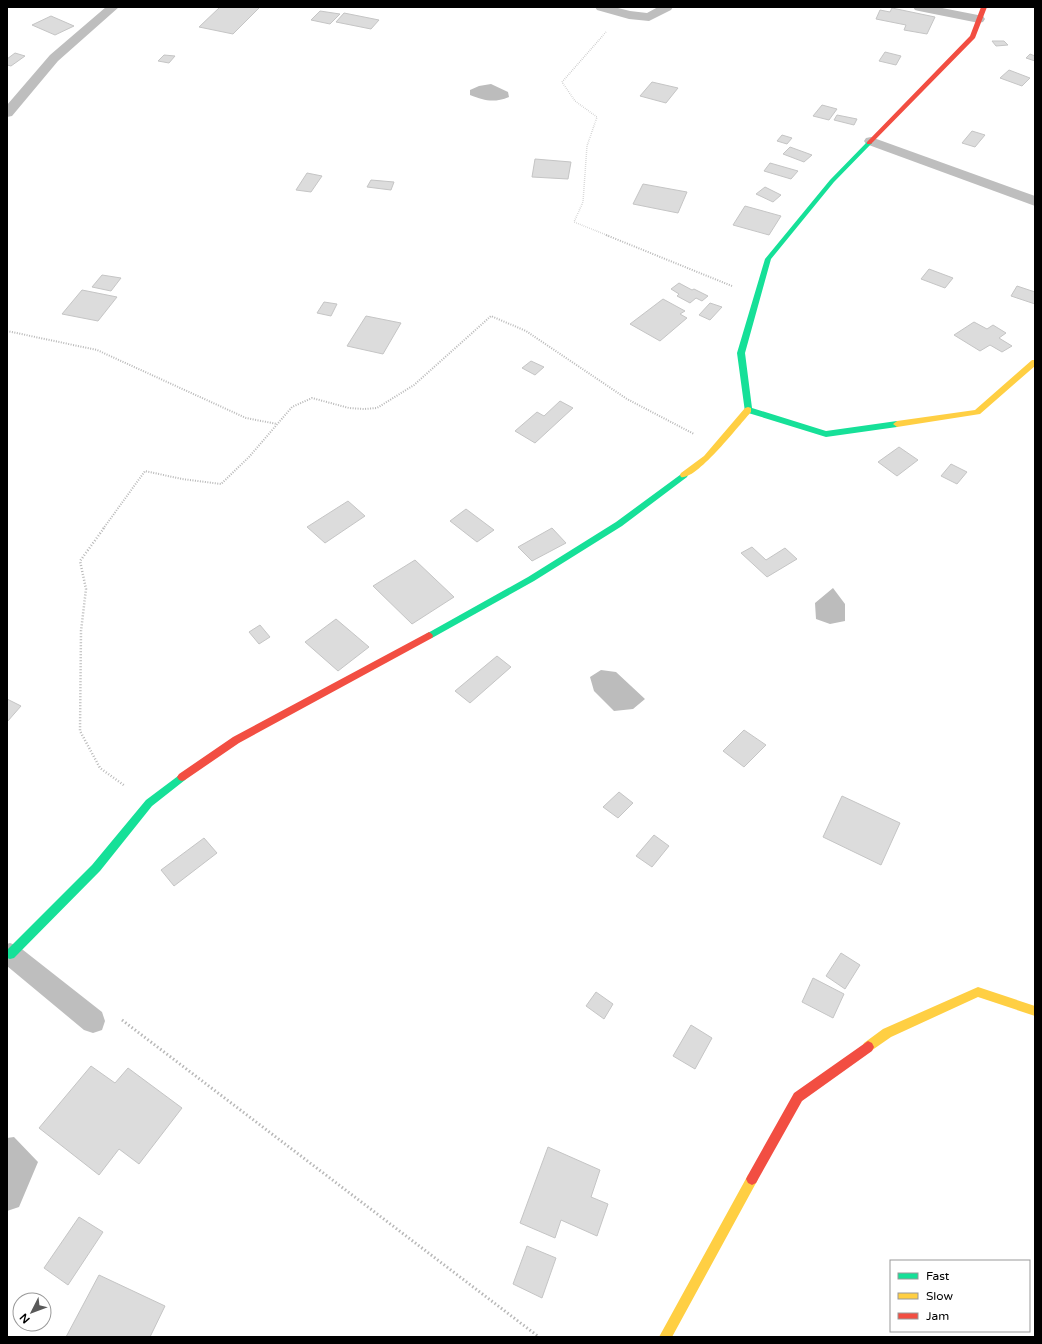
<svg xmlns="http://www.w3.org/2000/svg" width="1042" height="1344" font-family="'Varela Round',sans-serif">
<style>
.water{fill:#bcbcbc}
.building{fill:#dcdcdc;stroke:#c5c5c5}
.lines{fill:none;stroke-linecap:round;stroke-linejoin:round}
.path-far3{stroke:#b8b8b8;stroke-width:1.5;stroke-dasharray:0.5 1.5;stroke-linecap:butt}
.path-far2{stroke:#b8b8b8;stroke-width:2;stroke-dasharray:1 1.5;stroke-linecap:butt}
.path-far1{stroke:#b8b8b8;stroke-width:2.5;stroke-dasharray:1 2;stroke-linecap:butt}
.path{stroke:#b8b8b8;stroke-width:3;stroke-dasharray:1.5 2.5;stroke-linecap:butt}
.lane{fill:#bebebe;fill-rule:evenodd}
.street{fill:#bebebe;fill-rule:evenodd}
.fast{fill:#16e098;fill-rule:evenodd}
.slow{fill:#ffcf43;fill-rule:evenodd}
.jam{fill:#f24e42;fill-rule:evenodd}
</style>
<rect width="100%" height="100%" fill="#fff"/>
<!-- water -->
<path class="water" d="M491,84L508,92L509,97C494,103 485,101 470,95V90L479,86Z
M833,588L845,604V621L830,624L816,619L815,603Z
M601,670L616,672L645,699L633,709L614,711L594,691L590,677Z
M14,1137L38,1162L19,1207L7,1211V1138Z"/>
<!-- building -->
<path class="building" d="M220,7H260L233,34L199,27Z
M892,8L935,17L927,34L904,30L906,25L876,19L880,10L890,12Z
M320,11L340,14L330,24L311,20Z
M344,13L379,20L371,29L336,22Z
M51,16L74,26L55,35L32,25Z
M992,41H1004L1008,45L996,46Z
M885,52L901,56L896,65L879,61Z
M15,53L25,56L11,66L7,65V59Z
M1030,54L1035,56V61L1026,58Z
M164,55L175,56L169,63L158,61Z
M1009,70L1030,78L1022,86L1000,78Z
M652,82L678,88L666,103L640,96Z
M822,105L837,109L829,120L813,116Z
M837,115L857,119L854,125L834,120Z
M972,131L985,135L975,147L962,143Z
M782,135L792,138L787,144L777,141Z
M790,147L812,155L804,162L783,154Z
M535,159L571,162L568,179L532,177Z
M770,163L798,171L791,179L764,171Z
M307,173L322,176L311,192L296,190Z
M371,180L394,182L391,190L367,187Z
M643,184L687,192L678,213L633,204Z
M765,187L781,195L773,202L756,194Z
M745,206L781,216L769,235L733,225Z
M929,269L953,278L945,288L921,279Z
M102,275L121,278L111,291L92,287Z
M679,283L692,290L694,289L708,296L702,301L696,298L690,303L677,296L679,294L671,289Z
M1017,286L1035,292V304L1011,296Z
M82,290L117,297L98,321L62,314Z
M663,299L685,311L680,314L687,318L660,341L630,324Z
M324,302L337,304L331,316L317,313Z
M710,303L722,307L710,320L699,315Z
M366,316L401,323L383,354L347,346Z
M974,322L987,329L993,325L1006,333L999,338L1012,346L1002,352L990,345L980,351L954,335Z
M531,361L544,367L535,375L522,368Z
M560,401L573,408L535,443L515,431L537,412L544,416Z
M899,447L918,460L897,476L878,462Z
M951,464L967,472L957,484L941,476Z
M348,501L365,516L325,543L307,527Z
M466,509L494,530L477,542L450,521Z
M552,528L566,543L532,561L518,547Z
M752,547L766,560L785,548L797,559L767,577L741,553Z
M415,560L454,597L412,624L373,586Z
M336,619L369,647L338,671L305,642Z
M260,625L270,637L259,644L249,632Z
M497,656L511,667L470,703L455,691Z
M7,699L21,706L7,722Z
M744,730L766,745L744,767L723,751Z
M619,792L633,803L618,818L603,807Z
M842,796L900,823L881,865L823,837Z
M654,835L669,846L652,867L636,856Z
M204,838L217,853L174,886L161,870Z
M841,953L860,965L845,989L826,976Z
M813,978L844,994L833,1018L802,1002Z
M596,992L613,1004L604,1019L586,1006Z
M691,1025L712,1038L695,1069L673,1056Z
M91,1066L115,1083L128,1068L182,1108L139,1164L119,1149L99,1175L39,1128Z
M548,1147L600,1170L591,1197L608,1204L597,1236L561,1220L555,1238L520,1223Z
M79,1217L103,1232L68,1285L44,1268Z
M527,1246L556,1258L542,1298L513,1284Z
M99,1275L165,1306L150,1337H66Z"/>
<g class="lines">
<!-- path-far3 -->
<path class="path-far3" d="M606,32L562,82L575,101L597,117L587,146L583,202L574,222L609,236"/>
<!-- path-far2 -->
<path class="path-far2" d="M606,235L732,286
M7,331L97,350L246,418L277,424
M103,529L145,471L182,479L221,484L249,457L292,407L312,398L349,408L364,409L377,408L414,385L491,316L526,331L627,399L694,434"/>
<!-- path-far1 -->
<path class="path-far1" d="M104,528L80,561L86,589L81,631L80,731L100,768L125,786"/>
<!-- path -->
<path class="path" d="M122,1020L539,1337"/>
<!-- lane -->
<path class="lane" d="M106,7H119L58,61L12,116L7,117V105L50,55Z
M595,7H614L630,11L647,13L658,7H673L671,10L649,21L629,19L597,10Z
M913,7H937L983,16L985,19L983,22L979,23L919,11L915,10Z
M10,943L18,946L102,1012L105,1021L102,1030L93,1033L84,1030L7,966V944Z"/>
<!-- street -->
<path class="street" d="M871,137L1035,196V206L866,144L864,141L866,138Z"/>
<!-- fast -->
<path class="fast" d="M867,142L872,143L834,182L771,259L745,353L752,408L826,431L897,421L901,424L897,427L826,437L745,412L737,353L765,259L830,180Z
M684,472L688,475L687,477L622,526L534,581L432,638H426L425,636L426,634L528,577L616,522Z
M182,773L185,774L187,777L185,780L152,806L100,871L14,958L10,959L7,958V950L92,865L146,800Z"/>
<!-- slow -->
<path class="slow" d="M1032,360H1035V366L980,414L897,427L893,424L897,421L975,410Z
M748,407L751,408V412C740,424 696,481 681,477L680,475L681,473L704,456L745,408Z
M978,987L1035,1006V1016L978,997L891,1037L868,1053L864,1051L862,1047L864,1043L883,1029Z
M752,1173L756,1175L758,1179L756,1183L672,1337H659L748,1175Z"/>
<!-- jam -->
<path class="jam" d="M981,7H987L975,38L871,144H867V142L970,36Z
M429,632L432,634L433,636L432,638L239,743L185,780L182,781L179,780L177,777L179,774L233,737Z
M868,1041L872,1043L874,1047L872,1051L802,1101L756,1183L752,1185L748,1183L746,1179L748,1175L794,1093Z"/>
</g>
<!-- border -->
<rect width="1042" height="1344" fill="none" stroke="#000000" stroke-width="16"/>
<!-- legend -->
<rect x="890" y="1260" width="140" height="72" fill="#ffffff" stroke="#999999"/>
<rect x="898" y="1273" width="20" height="6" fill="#16e098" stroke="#999999"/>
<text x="926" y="1280" font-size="12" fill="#000000">Fast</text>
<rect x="898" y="1293" width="20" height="6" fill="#ffcf43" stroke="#999999"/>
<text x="926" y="1300" font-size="12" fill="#000000">Slow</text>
<rect x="898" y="1313" width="20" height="6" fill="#f24e42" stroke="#999999"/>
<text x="926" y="1320" font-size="12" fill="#000000">Jam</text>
<!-- north arrow -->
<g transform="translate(32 1312) rotate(228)"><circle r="19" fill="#ffffff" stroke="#999999"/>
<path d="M0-3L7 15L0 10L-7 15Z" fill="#595959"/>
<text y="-6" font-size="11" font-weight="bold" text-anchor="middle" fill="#000000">N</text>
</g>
</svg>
